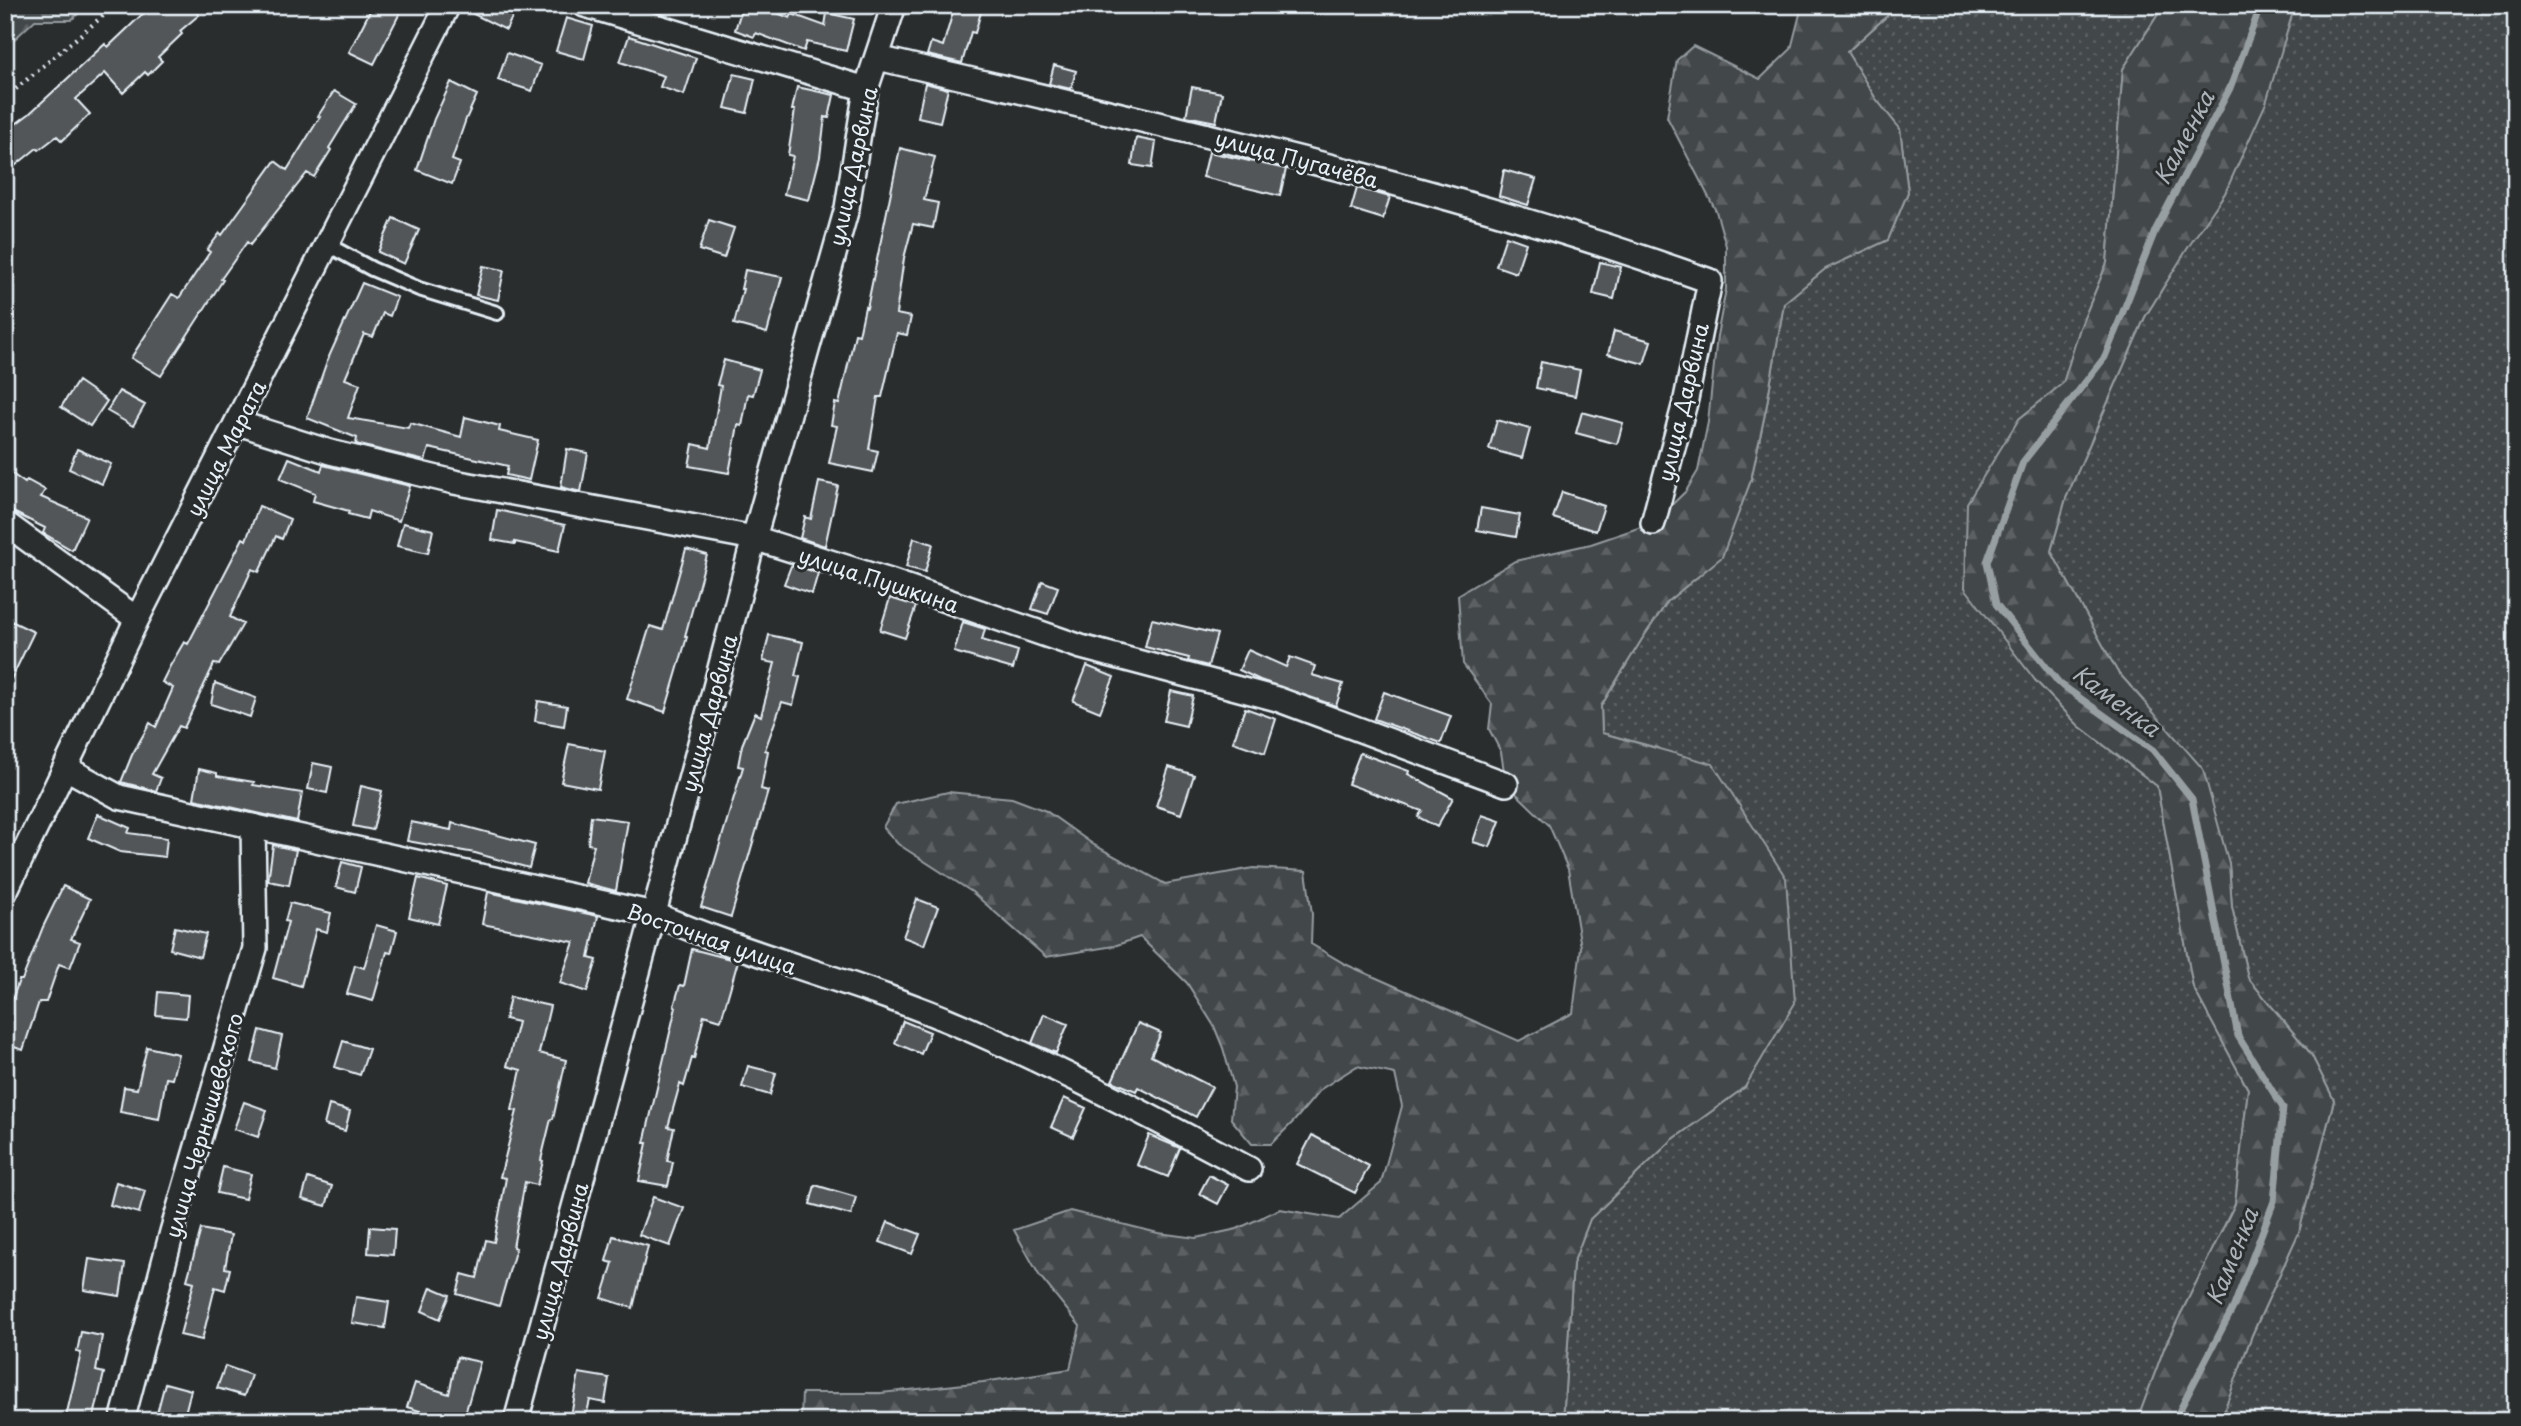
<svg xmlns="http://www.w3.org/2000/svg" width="2521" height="1426" font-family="'Playpen Sans',sans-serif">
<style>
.grass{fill:url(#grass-dots);stroke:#959ca0;stroke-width:2}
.forest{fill:url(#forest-firs);stroke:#959ca0;stroke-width:2}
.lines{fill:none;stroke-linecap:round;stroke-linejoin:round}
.stream{stroke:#989fa3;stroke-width:7}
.building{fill:#535759;stroke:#e8f1f8;stroke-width:2}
.service-casing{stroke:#e8f1f8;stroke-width:18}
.minor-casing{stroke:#e8f1f8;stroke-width:28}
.path{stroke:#e8f1f8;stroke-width:4.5;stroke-dasharray:2 5;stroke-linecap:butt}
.service{stroke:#2a2d2e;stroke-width:12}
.minor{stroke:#2a2d2e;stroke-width:23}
.labels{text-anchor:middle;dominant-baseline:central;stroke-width:6;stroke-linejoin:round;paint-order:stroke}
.street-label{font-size:21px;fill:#e8f1f8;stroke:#2a2d2e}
.water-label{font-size:23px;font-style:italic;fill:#acb3b9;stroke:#2a2d2e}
</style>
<defs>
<pattern id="grass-dots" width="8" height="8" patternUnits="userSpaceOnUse" patternTransform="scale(1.75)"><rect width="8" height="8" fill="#424648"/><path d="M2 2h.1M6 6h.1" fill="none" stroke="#5d6163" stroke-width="1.8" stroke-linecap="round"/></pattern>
<pattern id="forest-firs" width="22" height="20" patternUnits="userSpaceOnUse" patternTransform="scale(1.75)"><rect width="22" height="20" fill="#424648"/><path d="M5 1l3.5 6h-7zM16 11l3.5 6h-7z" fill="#5d6163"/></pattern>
</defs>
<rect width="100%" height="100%" fill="#2a2d2e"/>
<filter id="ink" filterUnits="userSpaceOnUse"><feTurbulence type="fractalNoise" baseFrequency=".0143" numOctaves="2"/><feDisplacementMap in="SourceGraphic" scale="14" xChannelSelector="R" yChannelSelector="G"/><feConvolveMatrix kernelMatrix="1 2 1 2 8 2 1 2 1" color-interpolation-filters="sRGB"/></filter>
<g filter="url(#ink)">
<!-- grass -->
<path class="grass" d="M1899,5H2164L2123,69L2107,263L2080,328L2063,384L2019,419L2035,680L2079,726L2157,786L2193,987L2248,1089L2235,1204L2165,1346L2137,1421H1563L1573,1264L1590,1219L1672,1140L1745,1087L1658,748L1602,733L1601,706L1642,639L1668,601L1722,556L1751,480L1767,404L1784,303L1825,269L1888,240L1908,192L1900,129L1876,99L1847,52Z
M2295,5H2516V1421H2220L2252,1335L2299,1232L2334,1100L2311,1054L2248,978L2232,907L2229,864L2144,701L2117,671L2051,551L2066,498L2145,317L2189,245L2225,193L2285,36Z"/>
<!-- forest -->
<path class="forest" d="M9,5H88L71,20H35L7,46L5,51V9Z
M1798,5H1899L1847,52L1876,99L1900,129L1908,192L1888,240L1825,269L1784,303L1767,404L1751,480L1722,557L1668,601L1642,639L1601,706L1602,733L1713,764L1786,878L1795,1003L1745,1087L1672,1140L1590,1219L1573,1264L1563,1421H804L801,1418L802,1393H881L983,1382L1070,1369L1080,1326L1039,1275L1014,1230L1070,1211L1158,1233L1196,1238L1237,1229L1280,1209L1339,1219L1381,1183L1402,1106L1395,1074L1357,1066L1321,1089L1295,1120L1271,1144H1252L1231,1119L1234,1087L1223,1048L1214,1026L1187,983L1140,937L1114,946L1046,957L972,892L898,844L883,827L896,804L948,792L1012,798L1046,811L1094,845L1165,884L1253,868L1306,871L1312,914L1311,944L1345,964L1519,1041L1573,1013L1581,947L1568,869L1549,825L1506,784L1501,752L1489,729L1492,704L1463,664L1458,595L1515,561L1591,544L1653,523L1686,491L1698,471L1708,422L1717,336L1726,289V246L1716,211L1667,117L1677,60L1693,46L1760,79L1791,49L1801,10Z
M2164,5H2295L2266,103L2225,193L2189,246L2145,317L2066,498L2051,551L2117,671L2203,769L2229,864L2232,907L2248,978L2311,1054L2334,1100L2299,1232L2252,1335L2220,1421H2137L2165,1346L2235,1204L2248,1089L2193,987L2157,786L2079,726L2035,680L1965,588L1967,503L2019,419L2063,383L2080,328L2107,263L2123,69Z"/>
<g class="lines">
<!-- stream -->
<path class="stream" d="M2174,1421L2234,1306L2274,1201L2283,1108L2238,1036L2192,799L2153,750L2059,683L1996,604L1987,562L2023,462L2105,357L2155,231L2230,88L2261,5"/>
</g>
<!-- building -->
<path class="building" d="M152,5H190L199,15L180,31L182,34L158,57L162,61L148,75L145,72L123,93L105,73L76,99L90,114L62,141L57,136L39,150L37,148L5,174V132L29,114L105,44L108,47Z
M373,5H404L374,64L349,52Z
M462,5H518L506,30L461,8Z
M743,5H756L790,18L792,14L825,26L827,13L854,19L846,51L807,42L804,51L756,33L754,37L735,30Z
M955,5H983L975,33L971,32L962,63L927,55L931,42L943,46Z
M566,18L593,26L584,59L556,51Z
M629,36L696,58L684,95L660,87L664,76L620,62Z
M507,53L541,65L532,91L498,80Z
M1054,65L1076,71L1071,89L1049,84Z
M734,74L755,79L747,113L725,108Z
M451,82L477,95L466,119L452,160L460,163L452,184L417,170L434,119Z
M925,83L948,89L940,122L918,117Z
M797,87L834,95L829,118L825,117L820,157L809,200L784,194L793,156L788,155L795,110H792Z
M1192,87L1222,93L1216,122L1186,116Z
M334,91L356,104L329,148L331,150L314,177L307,173L250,245L247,242L221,279L223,280L161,376L131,358L172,294L179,298L210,252L207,250L220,233L222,235L275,161L287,170L320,117L318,116Z
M1136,138L1156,142L1152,168L1132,165Z
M900,148L935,157L924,200L938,203L933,228L913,224L904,258L896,314L911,317L907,335L897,333L882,397H878L869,449L878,451L873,472L829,463L837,426L831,425L835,403L839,404L855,334L859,335L865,307L867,308Z
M1209,152L1286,169L1280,196L1203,177Z
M1504,170L1536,179L1528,205L1499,196Z
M1357,188L1390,197L1383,219L1351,209Z
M393,218L419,230L404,264L378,252Z
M709,220L734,228L724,258L699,250Z
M1506,236L1526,243L1516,273L1496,266Z
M1600,262L1621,267L1614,299L1593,294Z
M483,266L504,270L498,300L476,295Z
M745,270L782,277L767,333L734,324L743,289H741Z
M362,283L397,297L390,316L383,313L373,337L364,334L345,379L360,384L348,418L408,428L410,423L461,437L465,417L500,426L499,431L538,440L529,480L506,475L508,466L429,448L425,461L356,444L357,438L307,418L327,361Z
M1614,331L1651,341L1644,364L1608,354Z
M724,360L760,370L753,395L748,394L742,426L738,425L729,473L689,466L693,444L710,448L721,386L717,385Z
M1541,362L1580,370L1575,396L1536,388Z
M78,381L107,401L90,426L61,407Z
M119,391L145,405L133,426L107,411Z
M1582,412L1623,423L1617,444L1576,433Z
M1497,420L1530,429L1522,458L1489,449Z
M77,449L111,464L102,484L69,469Z
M567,449L588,453L581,492L561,487Z
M289,458L321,471L323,465L410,486L399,521L369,511L367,519L348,514L349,511L313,501L315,493L280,479Z
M5,469L25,483L27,480L45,490L41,497L87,517L72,550L43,533L45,528L5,508Z
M819,482L838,486L825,546L800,538L805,517L811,519Z
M1562,492L1604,506L1596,531L1553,518Z
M259,506L290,519L282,539L276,536L259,572L252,569L230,617L243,624L219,665L214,664L184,728L179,726L152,774L161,778L156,791L121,782L132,755L150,723L156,727L173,688L162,682L170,666L184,642L188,644L243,538L246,540Z
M1481,508L1520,515L1516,537L1477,530Z
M497,510L565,525L559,551L515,542V544L492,540Z
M403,523L433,530L428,553L397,546Z
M914,538L933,544L925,572L906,567Z
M686,549L707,555L685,636L687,637L665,712L627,699L650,626L663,630Z
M794,565L818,573L812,594L784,584L791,566Z
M1042,581L1058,587L1048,614L1032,609Z
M890,598L916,606L905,638L880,630Z
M5,618L34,632L5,692Z
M1152,619L1217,634L1208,666L1188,661L1189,658L1145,647Z
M963,622L985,629L982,640L1018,651L1013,669L954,652Z
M769,635L803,642L795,676L800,677L793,705L782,702L765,750L768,751L761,789L768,791L731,917L701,907L743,767L738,766L742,745L755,713L761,716L775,663L763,661Z
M1248,650L1286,667L1290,657L1315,666L1312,675L1343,684L1336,706L1260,680L1239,670Z
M1087,666L1114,677L1100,712L1073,701Z
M215,683L256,698L250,717L211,704Z
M1171,691L1193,696L1186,726L1164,721Z
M1384,692L1451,716L1441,743L1374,719Z
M538,701L567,706L564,726L535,721Z
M1245,708L1276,719L1265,753L1233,742Z
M569,744L605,751L598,789L561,782Z
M1360,753L1409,771L1408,774L1453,798L1437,827L1418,817L1422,811L1348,784Z
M313,763L332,767L327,793L308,789Z
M1169,767L1194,775L1181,814L1156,806Z
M199,769L217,773V776L254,782L253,785L302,793L297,822L194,799Z
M361,786L382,791L373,830L353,826Z
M98,814L130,828L128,833L167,838L165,857L120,852L88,838Z
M1482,815L1500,821L1490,847L1473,842Z
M591,816L628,821L616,891L585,883L594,845L588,844Z
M411,822L451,830L452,823L535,845L529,868L475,853L407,841Z
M273,845L296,850L289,885L268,881Z
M342,862L361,867L355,892L336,887Z
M418,878L447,886L438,924L409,917Z
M63,886L90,899L71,939L80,942L70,968L59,964L46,1002H39L23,1050L5,1044V1021L19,980H22L43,927Z
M488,892L598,916L589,958L597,960L587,992L560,983L574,942L482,924Z
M917,899L938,907L924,945L903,937Z
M290,903L331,913L327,932L316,929L301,986L273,978L288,922L285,921Z
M376,925L397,931L391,953L387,952L373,1001L347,994L355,965L364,968Z
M175,927L206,934L200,957L170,949Z
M692,949L738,961L721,1020L704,1015L694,1059L692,1058L684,1086L680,1084L668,1127L674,1128L667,1161L673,1162L668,1186L639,1181L647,1143H644L676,1007L674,1006L680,985L684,986Z
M158,992L188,995L186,1018L156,1015Z
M510,997L550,1006L539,1053L566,1060L553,1119H551L541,1160L543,1161L537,1185L525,1182L513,1247L516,1248L499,1306L457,1294L462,1274L477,1278L486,1240L494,1242L506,1178L500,1177L517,1111L512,1110L521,1070L507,1066L518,1022L505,1019Z
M1044,1014L1068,1024L1056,1053L1032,1043Z
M903,1021L930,1032L921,1054L895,1043Z
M1138,1023L1161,1033L1151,1056L1212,1087L1196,1117L1138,1087L1136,1091L1112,1081Z
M260,1030L282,1036L275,1068L252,1062Z
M343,1041L369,1049L360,1075L335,1067Z
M147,1047L178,1054L172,1079L166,1078L159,1119L120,1112L124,1087L137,1089Z
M748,1066L776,1073L770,1095L742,1087Z
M1064,1098L1086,1108L1073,1137L1051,1127Z
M244,1102L267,1110L258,1137L234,1129Z
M329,1105L350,1111L345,1131L324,1125Z
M1149,1135L1180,1148L1168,1177L1137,1165Z
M1312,1135L1369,1166L1355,1193L1297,1164Z
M223,1167L251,1174L245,1199L217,1193Z
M1209,1175L1228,1185L1218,1204L1199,1194Z
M308,1178L332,1186L326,1206L302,1199Z
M116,1182L145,1191L139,1213L110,1205Z
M815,1185L856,1197L851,1215L810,1204Z
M653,1197L684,1208L670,1246L639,1235Z
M888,1222L920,1234L912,1254L880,1242Z
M370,1227L395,1229L393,1255L368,1253Z
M201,1229L231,1235L225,1268L230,1269L225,1290L215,1287L202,1340L180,1335L194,1282L187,1280Z
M613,1236L648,1246L633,1308L602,1298L613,1263L606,1261Z
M89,1259L125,1264L120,1296L84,1290Z
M431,1287L450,1295L440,1319L422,1311Z
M356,1297L389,1302L385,1328L352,1323Z
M81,1332L102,1336L96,1371L104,1373L93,1421H65L81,1353L77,1352Z
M457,1357L480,1362L463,1421H451L407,1407L415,1383L449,1394Z
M225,1366L251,1375L244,1396L217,1388Z
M579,1373L609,1378L605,1403L590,1400L585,1421H570Z
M165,1383L191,1390L183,1421H155Z"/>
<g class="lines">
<!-- service casing -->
<g class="service-casing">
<path id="service" d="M328,245L372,269L419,289L497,313"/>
</g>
<!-- minor casing -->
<g class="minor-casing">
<path id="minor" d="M585,5L866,89
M878,58C1157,124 1439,184 1710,281L1686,399L1653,523
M238,423L330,452L454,482L754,538L890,581L1081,647L1277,699L1506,784
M5,523L137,619
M66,768L119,797L654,914C755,958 863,983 964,1027C1061,1069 1155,1119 1249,1169
M5,892L137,619L448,5
M122,1421L172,1232L255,948L253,826
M516,1421L711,703L754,538L847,208L866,89L894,5"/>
</g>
<!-- path -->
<path class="path" d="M5,98L116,5"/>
<!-- service -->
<use href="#service" class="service"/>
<!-- minor -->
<use href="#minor" class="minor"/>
</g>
</g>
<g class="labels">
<!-- street labels -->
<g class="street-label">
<text transform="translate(1297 158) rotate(15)">улица Пугачёва</text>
<text transform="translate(852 166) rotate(-78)">улица Дарвина</text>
<text transform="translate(1682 402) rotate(-77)">улица Дарвина</text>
<text transform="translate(225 448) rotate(-63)">улица Марата</text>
<text transform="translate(879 579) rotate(18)">улица Пушкина</text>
<text transform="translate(708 713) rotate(-75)">улица Дарвина</text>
<text transform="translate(712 938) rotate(19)">Восточная улица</text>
<text transform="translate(203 1125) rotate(-74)">улица Чернышевского</text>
<text transform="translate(559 1261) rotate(-75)">улица Дарвина</text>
</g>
<!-- water labels -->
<g class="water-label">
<text transform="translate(2183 137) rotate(-62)">Каменка</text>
<text transform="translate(2117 700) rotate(37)">Каменка</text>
<text transform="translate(2231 1256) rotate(-68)">Каменка</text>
</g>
</g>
<!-- margin -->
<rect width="2521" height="1426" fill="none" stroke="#2a2d2e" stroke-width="28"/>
<rect x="14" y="14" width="2493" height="1398" fill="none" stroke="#e8f1f8" stroke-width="2.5" filter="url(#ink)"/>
</svg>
